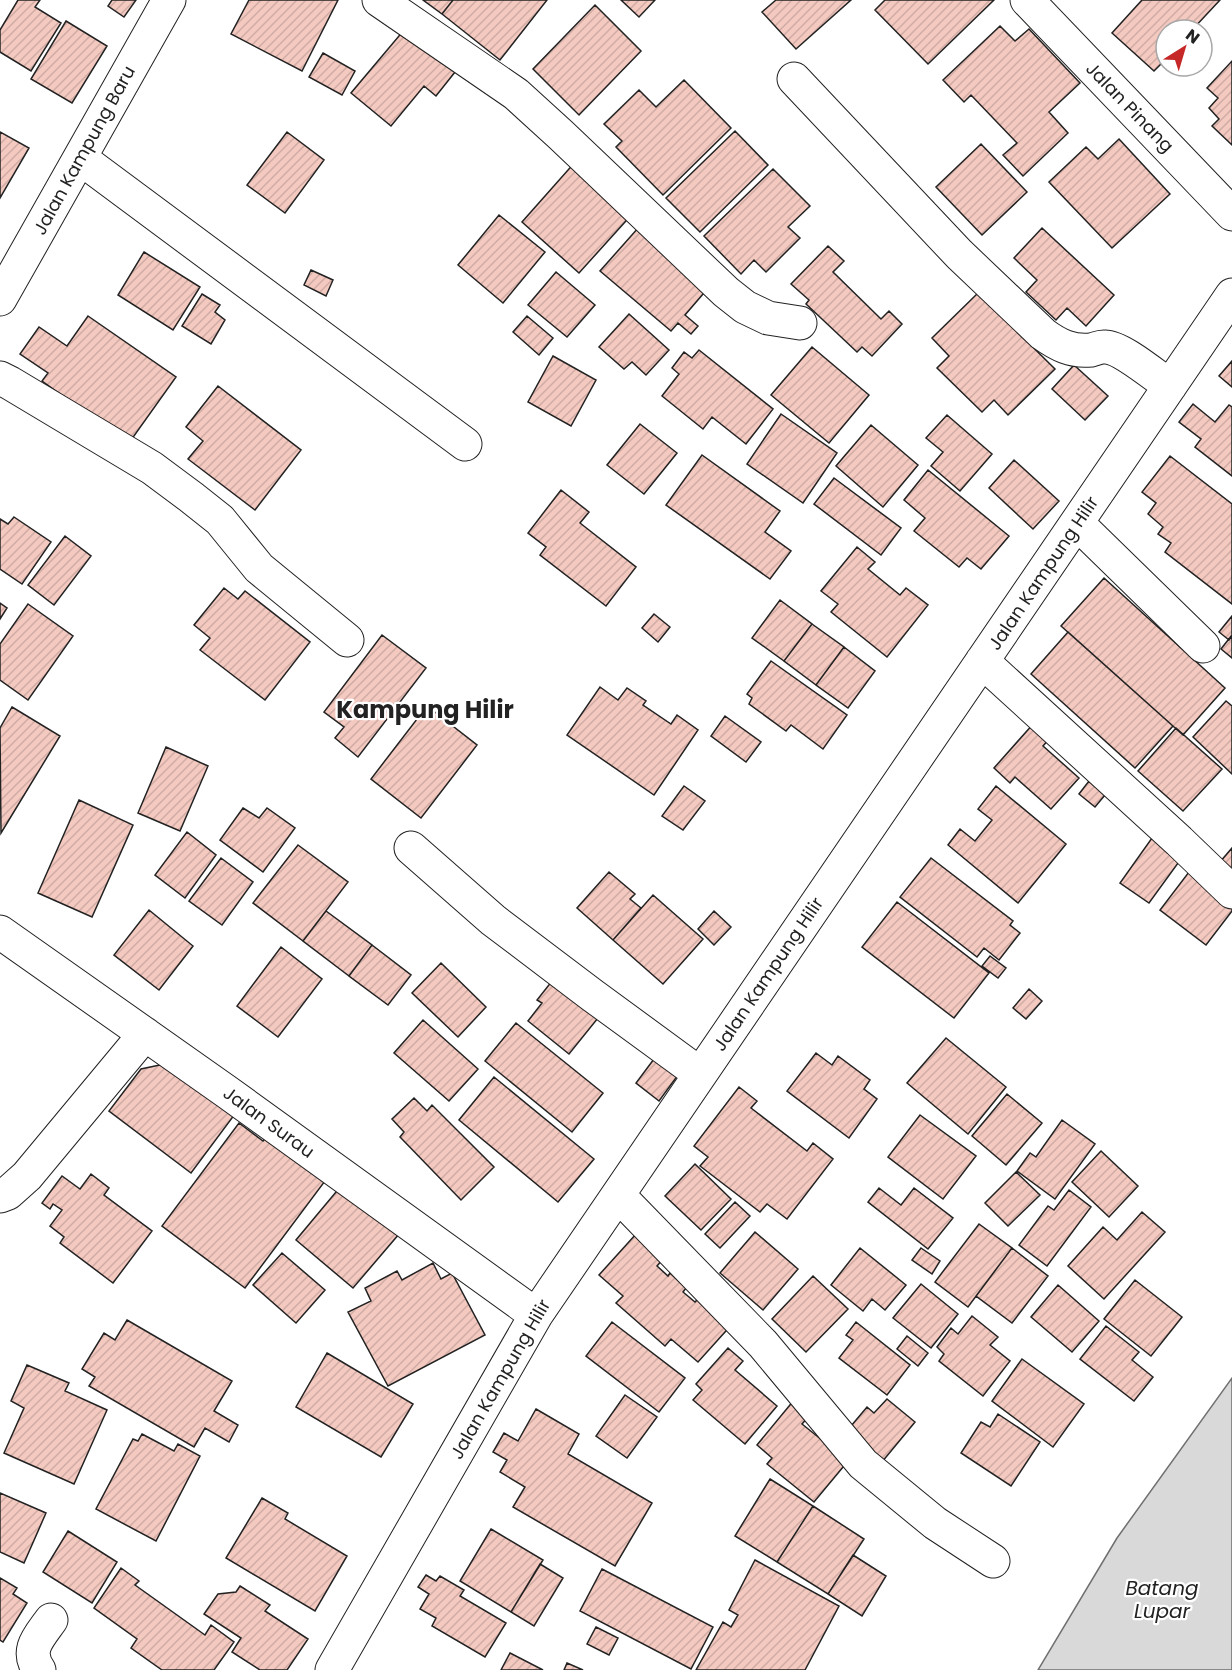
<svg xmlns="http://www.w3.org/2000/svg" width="1232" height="1670" font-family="Poppins,sans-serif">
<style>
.water{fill:#d9d9d9;stroke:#6f6f6f;stroke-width:1.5}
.building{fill:url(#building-hatch);stroke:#222;stroke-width:1.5}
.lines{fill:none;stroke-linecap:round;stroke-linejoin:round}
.street-casing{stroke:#222;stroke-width:35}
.street{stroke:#fff;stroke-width:33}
.labels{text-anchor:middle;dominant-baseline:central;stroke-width:4.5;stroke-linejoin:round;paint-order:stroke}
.street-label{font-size:18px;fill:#222;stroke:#fff}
.water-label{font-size:20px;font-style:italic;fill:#222;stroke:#fff}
.district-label{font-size:24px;font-weight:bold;fill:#222;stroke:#fff}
</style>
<defs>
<pattern id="building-hatch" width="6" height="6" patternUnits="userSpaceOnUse" patternTransform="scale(1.5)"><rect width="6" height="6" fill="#f3c9c0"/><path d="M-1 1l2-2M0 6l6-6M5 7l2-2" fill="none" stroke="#d0aca5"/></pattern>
</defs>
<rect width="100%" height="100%" fill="#fff"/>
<!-- water -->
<path class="water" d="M1232,1378V1670H1038L1117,1538Z"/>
<!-- building -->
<path class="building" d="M18,0H40L35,7L61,23L31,71L0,52V30Z
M112,0H136L124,17L108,6Z
M249,0H338L302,71L231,34Z
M423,0H453L442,14Z
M453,0H547L500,60L442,14Z
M621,0H655L639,17Z
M776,0H851L796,49L762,12Z
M885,0H994L928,64L875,10Z
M1142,0H1220L1192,30H1166V59L1154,71L1112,33Z
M595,5L641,51L579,115L533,69Z
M66,21L107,46L72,103L31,79Z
M1000,26L1015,41L1029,29L1080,83L1049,112L1068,133L1023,176L1003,155L1017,143L971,95L964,102L943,80Z
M404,30L455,72L436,96L424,86L391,126L351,93Z
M323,53L355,71L342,95L309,77Z
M1232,61V145L1212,126L1219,119L1209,108L1218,98L1207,88Z
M684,80L731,128L663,195L616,147L622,141L604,124L639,90L656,107Z
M735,131L768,165L700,232L666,198Z
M0,132L29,148L0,198Z
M287,132L324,160L285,213L247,185Z
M1119,139L1170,194L1112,248L1049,182L1086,147L1098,159Z
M981,144L1027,192L982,235L936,187Z
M576,161L634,212L579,273L522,222Z
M773,169L810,206L788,227L800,238L766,272L754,260L741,274L704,236Z
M499,215L545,252L503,303L458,265Z
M639,227L709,287L685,315L698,326L691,334L678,323L671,331L600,271Z
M1042,228L1114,295L1086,326L1067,308L1056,320L1026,292L1037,280L1014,258Z
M828,246L844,261L833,272L881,319L889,311L902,324L872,356L862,347L857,352L806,304L809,300L791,284Z
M144,252L200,287L173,330L118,295Z
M311,270L333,280L326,296L304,285Z
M556,272L595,305L567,337L528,305Z
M978,293L1055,369L1008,415L994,400L982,412L937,368L949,356L932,338Z
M202,294L220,305L215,312L225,320L211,344L182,326Z
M629,314L669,350L646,375L632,362L624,369L599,347Z
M88,316L176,377L129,443L42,381L48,373L20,354L39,327L67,346Z
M527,316L553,338L539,355L513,332Z
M812,347L869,395L829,443L771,395Z
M699,350L773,409L746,444L712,417L703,429L662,396L679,374L672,368L684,352L692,358Z
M553,356L596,380L571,426L528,402Z
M1232,361V387L1219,376Z
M1074,365L1108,396L1085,420L1052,389Z
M218,386L301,450L255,510L188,459L203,441L186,427Z
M1193,404L1215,422L1229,405L1232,407V476L1195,447L1201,439L1179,422Z
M781,414L837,453L803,503L747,464Z
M947,415L992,454L960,491L931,466L943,452L926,438Z
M640,424L677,453L644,494L607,465Z
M871,425L918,465L883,507L836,466Z
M702,455L780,511L765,532L791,551L770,579L666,505Z
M1170,456L1232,504V604L1165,552L1171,543L1158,534L1163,527L1148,514L1156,503L1142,492Z
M1014,460L1059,501L1033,529L989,488Z
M928,470L1009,536L981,569L967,558L959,567L914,531L925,518L904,500Z
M834,478L901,528L881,555L814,504Z
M561,490L589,512L580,523L636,567L606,606L540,555L546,547L528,533Z
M14,517L51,542L22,584L0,569V519L8,524Z
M65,536L91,556L54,605L28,585Z
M857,547L875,562L868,569L900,595L906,588L928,605L887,657L831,612L838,604L821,591Z
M1104,578L1225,688L1183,735L1061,626Z
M224,588L238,599L245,591L310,642L265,700L200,650L210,638L194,625Z
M780,600L812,624L784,661L752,638Z
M0,603L7,608L0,619Z
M28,604L73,636L28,700L0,680V644Z
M654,614L670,627L658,642L642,628Z
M1232,616V636L1229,640L1219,632Z
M812,624L844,647L816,685L784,661Z
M1068,632L1173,726L1135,768L1031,674Z
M382,635L426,668L358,757L335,738L344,727L324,712Z
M1232,635V658L1221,649Z
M844,647L875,671L848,708L816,685Z
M771,661L847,715L823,749L791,725L786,731L749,704L752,698L747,694Z
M600,687L618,700L627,688L646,701L643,705L671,724L677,715L698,730L654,795L567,735Z
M1226,701L1232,706V774L1193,737Z
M427,706L477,745L421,818L371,779Z
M12,707L60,736L1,833L0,728Z
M725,716L761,742L746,762L711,736Z
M1034,723L1050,738L1043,746L1079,778L1051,809L1015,777L1010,783L994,768Z
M1176,728L1222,769L1183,811L1138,771Z
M166,747L208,766L180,831L138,813Z
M1089,781L1105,795L1095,807L1079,794Z
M684,786L705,801L683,830L662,816Z
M996,786L1066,844L1018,903L948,845L960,829L975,841L992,820L978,809Z
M79,800L133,825L92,917L38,893Z
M243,808L259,818L267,808L295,828L263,872L220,840Z
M187,832L216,855L185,898L155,875Z
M1152,838L1181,859L1149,903L1120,883Z
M298,845L348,882L303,941L253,903Z
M1232,848V872L1220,862Z
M221,858L253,882L222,925L189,901Z
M931,858L1013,921L1010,925L1020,933L999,960L984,948L977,957L900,897Z
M609,872L635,894L630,899L641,908L613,940L577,908Z
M1189,872L1232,905V911L1206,945L1160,910Z
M653,895L703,939L663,984L613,940Z
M897,902L989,973L954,1018L862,947Z
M149,910L193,946L159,990L114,955Z
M326,911L372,945L349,976L303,941Z
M714,911L731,927L714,945L698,929Z
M372,945L411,975L388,1005L349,976Z
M281,947L322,979L278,1037L237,1006Z
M990,956L1006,968L998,978L982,966Z
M441,963L486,1007L458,1037L412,993Z
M556,976L602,1013L569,1054L528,1021L542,1003L537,1000Z
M1029,989L1042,1001L1026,1019L1013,1008Z
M423,1020L478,1069L449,1101L394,1053Z
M516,1023L603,1093L572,1132L485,1061Z
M946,1038L1006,1087L968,1134L907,1083Z
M816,1053L832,1065L838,1056L870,1080L864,1089L877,1099L849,1138L787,1091Z
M654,1059L681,1071L659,1101L636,1083Z
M169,1063L235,1114L191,1173L109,1111L141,1069Z
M494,1077L594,1159L558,1202L459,1120Z
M739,1087L757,1101L751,1108L807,1151L813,1143L833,1159L787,1219L767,1204L760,1212L700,1166L708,1157L694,1146Z
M1007,1094L1042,1123L1006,1165L972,1136Z
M414,1098L427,1111L432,1105L494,1167L461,1200L400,1137L404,1132L392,1119Z
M920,1115L976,1156L943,1199L888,1157Z
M1062,1120L1095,1144L1055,1199L1017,1171L1030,1153L1036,1157Z
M239,1123L263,1141L270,1133L328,1177L245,1288L162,1226Z
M1101,1151L1138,1186L1109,1217L1072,1182Z
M695,1164L731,1199L701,1230L665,1196Z
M1016,1172L1040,1195L1008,1226L985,1203Z
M91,1174L109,1188L104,1195L152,1231L113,1283L60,1243L64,1237L50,1226L62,1210L53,1204L50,1209L42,1203L62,1176L80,1189Z
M341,1186L399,1234L353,1288L296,1240Z
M879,1188L901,1205L914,1188L953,1218L928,1249L868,1202Z
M1069,1190L1091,1207L1047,1266L1019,1245L1048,1206L1054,1210Z
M735,1202L750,1216L720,1248L705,1234Z
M1142,1212L1165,1232L1104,1299L1068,1266L1103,1227L1117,1240Z
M979,1224L1012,1248L968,1307L935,1282Z
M755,1232L798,1269L763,1310L720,1273Z
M636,1234L663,1259L657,1266L668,1276L670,1273L686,1288L683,1292L695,1302L703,1294L734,1322L698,1362L671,1339L665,1346L616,1303L623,1296L599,1275Z
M860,1248L906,1285L885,1310L872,1299L863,1311L831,1285Z
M921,1248L940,1261L932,1274L912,1260Z
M1012,1248L1048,1276L1012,1323L976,1296Z
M282,1253L325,1290L296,1323L253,1285Z
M433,1263L441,1279L452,1273L485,1335L388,1386L348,1312L371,1301L365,1288L397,1271L402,1280Z
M813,1276L848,1309L806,1352L772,1319Z
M1135,1280L1182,1317L1151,1356L1104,1319Z
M921,1284L958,1314L931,1348L893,1318Z
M1058,1285L1099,1321L1072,1352L1031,1317Z
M972,1316L998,1337L990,1345L1010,1361L983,1396L939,1361L944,1354L937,1347L951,1328L958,1334Z
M127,1320L232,1381L214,1411L238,1425L229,1442L205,1428L194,1447L89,1386L95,1377L82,1369L104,1333L115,1340Z
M612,1322L685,1378L659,1412L586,1356Z
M856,1322L910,1365L887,1395L839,1358L853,1340L846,1335Z
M1106,1326L1139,1352L1132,1360L1153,1377L1134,1401L1080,1359Z
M907,1336L928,1353L918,1366L897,1349Z
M728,1348L743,1361L735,1370L777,1406L745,1444L693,1400L702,1390L696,1384Z
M327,1353L413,1404L381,1457L296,1407Z
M1022,1359L1084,1404L1053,1447L992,1401Z
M27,1365L69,1383L65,1391L107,1410L74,1484L4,1453L24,1408L11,1401Z
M625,1395L657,1417L627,1458L596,1436Z
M887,1399L915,1422L882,1462L846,1432L867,1407L874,1413Z
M794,1400L811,1414L802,1424L848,1461L814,1502L767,1464L772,1458L757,1445Z
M536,1409L579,1434L568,1454L652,1503L615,1566L513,1507L525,1487L500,1472L507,1460L493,1452L504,1433L518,1441Z
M998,1414L1040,1442L1011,1486L961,1453L981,1422L990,1427Z
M142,1434L174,1451L178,1444L200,1456L156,1541L96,1509L133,1439L138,1441Z
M770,1479L813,1506L777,1562L735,1536Z
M0,1493L46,1513L24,1563L0,1552Z
M262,1498L288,1513L285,1519L347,1556L315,1611L226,1558Z
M813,1506L864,1539L828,1594L777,1562Z
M491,1529L543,1560L511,1612L460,1581Z
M68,1531L117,1562L92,1603L43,1572Z
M853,1555L886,1576L862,1616L828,1594Z
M755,1560L839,1606L805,1670H696L723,1622L731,1627L738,1615L729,1610Z
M540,1564L563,1578L534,1626L511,1612Z
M121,1568L139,1581L135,1585L205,1635L211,1625L234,1642L214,1670H162L131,1648L137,1639L94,1608Z
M602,1569L713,1627L691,1669L580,1611Z
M426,1575L436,1581L440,1576L464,1590L460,1596L506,1623L485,1657L432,1626L436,1618L420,1609L429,1594L418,1587Z
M0,1578L17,1588L13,1594L27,1603L3,1642L0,1640Z
M240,1586L270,1605L265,1611L308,1639L287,1670H260L232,1652L241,1638L204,1614L218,1594L236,1592Z
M596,1627L618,1638L609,1655L587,1644Z
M510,1653L543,1670H501Z
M567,1663L583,1670H564Z"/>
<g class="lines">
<!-- street casing -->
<g class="street-casing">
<path id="street" d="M379,0L516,94L561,135L726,292L745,307L768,318L800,323
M1027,0L1232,214
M794,79L959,254L1043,334C1058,345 1072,352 1091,350C1096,349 1101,346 1105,347C1121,347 1155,376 1170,386
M80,158L465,444
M0,299L169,0
M0,378L10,383L152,468L191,497L220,520L259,568L347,640
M1077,523L1203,646
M982,661L1179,841L1232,892
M411,848L493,920L592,995L700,1074
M0,932L227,1092L536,1315
M618,1195L763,1344L863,1464L935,1523L993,1561
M0,1196L8,1193L27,1176L145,1034
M39,1670C25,1650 39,1637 51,1620
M332,1670L536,1315L1232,295"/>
</g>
<!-- street -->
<use href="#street" class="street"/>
</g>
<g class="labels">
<!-- street labels -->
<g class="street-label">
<text transform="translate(1130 107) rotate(46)">Jalan Pinang</text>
<text transform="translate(84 150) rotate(-61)">Jalan Kampung Baru</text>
<text transform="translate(1043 573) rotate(-56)">Jalan Kampung Hilir</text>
<text transform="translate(768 974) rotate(-56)">Jalan Kampung Hilir</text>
<text transform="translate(269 1122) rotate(36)">Jalan Surau</text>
<text transform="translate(500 1379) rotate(-60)">Jalan Kampung Hilir</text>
</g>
<!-- water labels -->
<g class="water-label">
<text x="1162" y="1588">Batang<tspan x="1162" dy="23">Lupar</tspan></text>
</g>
<!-- district labels -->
<g class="district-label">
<text x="425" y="709">Kampung Hilir</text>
</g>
</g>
<!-- north arrow -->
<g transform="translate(1184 48) rotate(37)"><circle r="28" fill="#ffffff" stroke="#a7a7a7" stroke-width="1.5"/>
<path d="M0-4.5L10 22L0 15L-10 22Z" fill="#c62828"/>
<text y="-9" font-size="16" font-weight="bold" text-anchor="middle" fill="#222222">N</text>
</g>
</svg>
